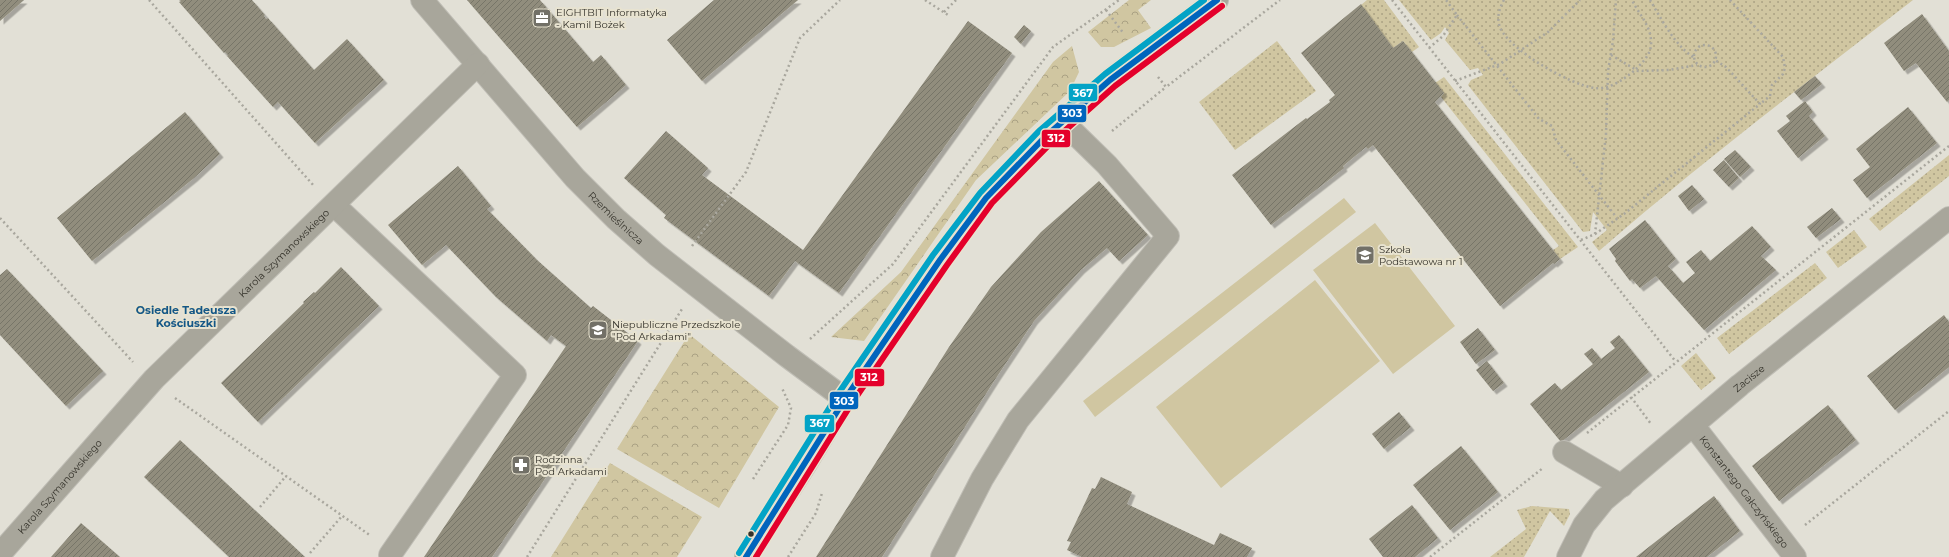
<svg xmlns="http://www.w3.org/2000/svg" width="1949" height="557" font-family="Montserrat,sans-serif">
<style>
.grass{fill:url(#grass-dots)}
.forest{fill:url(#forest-crowns)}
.pitch{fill:#d0c6a1}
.building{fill:url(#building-hatch);filter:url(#shadow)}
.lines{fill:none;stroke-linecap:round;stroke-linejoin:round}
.minor-casing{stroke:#bfbdb5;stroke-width:24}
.path{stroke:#a9a79e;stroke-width:2.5;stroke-dasharray:2 3;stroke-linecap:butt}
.minor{stroke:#a8a69b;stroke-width:22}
.bus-1-casing{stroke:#e8e3d0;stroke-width:9}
.bus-2-casing{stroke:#e8e3d0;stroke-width:9}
.bus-3-casing{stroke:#e8e3d0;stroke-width:9}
.bus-1{stroke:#0065bd;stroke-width:6}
.bus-2{stroke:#e4002b;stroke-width:6}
.bus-3{stroke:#03a3c6;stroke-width:6}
.bus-dot{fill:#35332b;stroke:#e8e3d0;stroke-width:1.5}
.labels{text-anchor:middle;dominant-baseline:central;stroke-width:4;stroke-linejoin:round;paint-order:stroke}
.poi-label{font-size:10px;fill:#35332b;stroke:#e8e3d0;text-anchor:start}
.street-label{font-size:10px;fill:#35332b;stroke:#e8e3d0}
.neighbourhood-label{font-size:11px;font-weight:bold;fill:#145786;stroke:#e8e3d0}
.line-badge{stroke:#e8e3d0;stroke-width:1.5}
.badge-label{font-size:11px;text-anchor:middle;font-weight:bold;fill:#fff}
</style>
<defs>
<pattern id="grass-dots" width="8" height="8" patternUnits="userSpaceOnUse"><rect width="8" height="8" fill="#d0c6a1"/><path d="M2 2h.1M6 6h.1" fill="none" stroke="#aaa183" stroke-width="1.8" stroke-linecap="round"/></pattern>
<pattern id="forest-crowns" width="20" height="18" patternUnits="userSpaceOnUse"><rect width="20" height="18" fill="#d0c6a1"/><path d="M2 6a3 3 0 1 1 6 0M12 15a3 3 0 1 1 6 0" fill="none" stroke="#aaa183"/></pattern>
<pattern id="building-hatch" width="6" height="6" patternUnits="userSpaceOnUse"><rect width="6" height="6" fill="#918d7d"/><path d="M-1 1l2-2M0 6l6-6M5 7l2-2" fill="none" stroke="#777467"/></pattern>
<filter id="shadow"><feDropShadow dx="3.5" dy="3.5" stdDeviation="0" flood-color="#0004"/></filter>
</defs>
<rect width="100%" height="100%" fill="#e2e0d6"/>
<!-- grass -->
<path class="grass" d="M1367,0H1384L1419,47L1412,52L1403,41L1393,48L1361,5Z
M1399,0H1913C1807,82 1700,163 1599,251L1592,242L1607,230L1593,212L1590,231L1583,232L1468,85L1471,80L1483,75L1478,68L1470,70L1445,40L1449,33L1445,27L1441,33L1431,40Z
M1277,41L1316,91L1235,150L1199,102Z
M1444,77L1578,247L1560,259L1553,250L1559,246L1441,97L1444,93L1435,83Z
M1949,155V176L1880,231L1869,219Z
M1854,230L1867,247L1838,268L1826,252Z
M1815,263L1827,278L1729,354L1717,338Z
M1696,353L1716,378L1701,390L1681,366Z
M1532,506L1569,509L1570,514L1564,526L1550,511L1524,557H1490L1526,529L1517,510Z"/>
<!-- forest -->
<path class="forest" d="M1129,0H1151L1138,10L1151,28L1114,47H1101L1088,32Z
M1072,46L1079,72L1070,91L976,180L864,341L831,337L901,272L1053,62Z
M689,334L779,407L719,508L617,449Z
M610,463L702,517L677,557H551Z"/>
<!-- pitch -->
<path class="pitch" d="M1344,198L1356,212L1095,417L1083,401Z
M1375,223L1455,326L1393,374L1313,270Z
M1315,280L1380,361L1221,488L1156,407Z"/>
<!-- building -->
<path class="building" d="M0,0H24L0,21Z
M179,0H252L265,15L264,16L266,19L268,18L314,70L347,39L384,80L315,143L278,102L273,107L227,56L228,55L225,52L224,53L179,2L181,1Z
M467,0H540L593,62L601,55L626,85L577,127Z
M714,0H798L702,81L667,40Z
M1361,4L1393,48L1403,41L1412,52L1444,93L1435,102L1560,259L1554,264L1553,263L1500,306L1373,145L1368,149L1366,147L1343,166L1344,168L1271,225L1232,175L1306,118L1307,119L1330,102L1329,100L1335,95L1301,53Z
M1922,14L1949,51V100L1947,102L1916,63L1904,71L1884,43Z
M968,21L1012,53L839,293L795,261L769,296L664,218L666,215L624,178L666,131L708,168L702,175L803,250Z
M1024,25L1031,31L1021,44L1014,37Z
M1815,76L1822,84L1801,100L1794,92Z
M1805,101L1813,112L1809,116L1825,136L1798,158L1777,131L1790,121L1786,116Z
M1908,107L1937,143L1867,198L1853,180L1870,167L1856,149Z
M185,112L220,154L194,178L92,261L57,218Z
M1735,150L1751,167L1740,177L1724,159Z
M1724,160L1739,178L1729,187L1713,170Z
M458,166L491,206L487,209L537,260L591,308L593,306L638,341L492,557H424L566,346L551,335L547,341L496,297L446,245L422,265L388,225Z
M1099,181L1148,235L1119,261L1107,248L1081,270L1034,321L996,378L882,557H816L949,347L991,287L1041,232Z
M1692,185L1704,199L1689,211L1678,196Z
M1832,208L1841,219L1816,238L1807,227Z
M1645,220L1676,259L1668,266L1683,283L1695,273L1686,262L1701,250L1710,261L1752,226L1771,247L1761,256L1776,270L1704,330L1656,276L1640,288L1632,279L1630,281L1615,261L1616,259L1609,249Z
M341,267L379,306L258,422L221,383L304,303L303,302L314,292L315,293Z
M7,269L103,371L66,406L0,335V275Z
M1944,315L1949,322V367L1895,410L1867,376Z
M1478,328L1495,350L1476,364L1460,342Z
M1619,335L1649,372L1561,442L1530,404L1555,383L1561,390L1593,364L1584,354L1592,348L1601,359L1615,348L1610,342Z
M1487,361L1504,383L1493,391L1476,370Z
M1828,405L1856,440L1779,501L1752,466Z
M1399,412L1411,427L1384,449L1372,434Z
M180,440L305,557H229L144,477Z
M1461,446L1498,492L1450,530L1413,485Z
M1101,477L1132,492L1127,504L1214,545L1220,533L1252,548L1247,557H1082L1067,550L1071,542L1067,541L1092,488L1095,489Z
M1714,496L1740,531L1707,557H1636Z
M1412,505L1438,538L1415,557H1383L1369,539Z
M81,523L120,557H51Z"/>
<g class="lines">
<!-- minor casing -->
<g class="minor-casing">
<g id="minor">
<path id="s1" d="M422,0L575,178L616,219L657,255L787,356L845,399"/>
<path d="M334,205L515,375L390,555"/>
<path id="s2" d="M1693,425L1795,557"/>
<path d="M1564,452L1622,486"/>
<path id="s3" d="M0,554L154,379L478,64"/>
<path d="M746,557L805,465L845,399L940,260L986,198L1045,137L1110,80L1217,0"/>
<path d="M942,557L982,479L1018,420L1168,236L1107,165L1063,122"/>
<path id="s4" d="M1568,557L1584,525L1604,500L1740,385L1949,218"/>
</g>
</g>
<!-- path -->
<path class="path" d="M149,0L314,186
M925,0L948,15
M1392,0L1676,362
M1504,0C1500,7 1497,15 1499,24C1503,47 1572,86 1595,88C1610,90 1628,77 1638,67C1645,60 1652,52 1651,41C1651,26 1638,13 1632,0
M1650,0C1662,20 1674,44 1693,57
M1730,0L1783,57L1785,68L1783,74L1772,85L1770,96L1760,104
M1106,10L1124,34
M944,12L956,0
M1457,15L1539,119L1552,126L1556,140L1617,218
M1694 56a11 11 0 1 1 22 0a11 11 0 1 1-22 0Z
M1429,48L1443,36L1457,15L1446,0
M1611,55L1638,71L1669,70L1697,65
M1158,77L1166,87L1280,0
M1455,81L1500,64L1548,32L1580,0
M1112,131L1166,87
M0,218L133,362
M1595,234L1624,214L1760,104L1726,67L1715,60
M1581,240L1595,234L1606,134L1608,71L1613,41L1616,0
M692,246L746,172L800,38L840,0
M810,339L893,264L1053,47L1119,0
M1631,397L1651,424
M175,398L371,536
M1587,433L1949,146
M753,479L788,425L791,408L782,388
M260,507L286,476
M1805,525L1949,411
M310,553L342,516
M527,557L682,309
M788,557L816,513L822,493
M1430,557L1543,468"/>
<!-- minor -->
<use href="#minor" class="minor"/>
<!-- bus-1 casing -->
<g class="bus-1-casing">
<path id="bus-1" d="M746,557L845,399L940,260L986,198L1045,137L1110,80L1217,0"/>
</g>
<!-- bus-2 casing -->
<g class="bus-2-casing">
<path id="bus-2" d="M756,557L852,403L947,265L992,203L1051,143L1115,86L1222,6"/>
</g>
<!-- bus-3 casing -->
<g class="bus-3-casing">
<path id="bus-3" d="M739,553L838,394L933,255L980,193L1039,131L1105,74L1204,0"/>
</g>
<!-- bus-1 -->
<use href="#bus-1" class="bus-1"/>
<!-- bus-2 -->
<use href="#bus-2" class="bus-2"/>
<!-- bus-3 -->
<use href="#bus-3" class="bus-3"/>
</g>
<!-- icons -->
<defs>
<g id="office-square" transform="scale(1)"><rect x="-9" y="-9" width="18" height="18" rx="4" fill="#727067" stroke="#e8e3d0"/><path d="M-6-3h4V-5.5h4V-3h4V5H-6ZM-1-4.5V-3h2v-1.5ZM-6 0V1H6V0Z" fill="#fff"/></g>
<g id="school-square" transform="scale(1)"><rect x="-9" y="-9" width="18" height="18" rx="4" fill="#727067" stroke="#e8e3d0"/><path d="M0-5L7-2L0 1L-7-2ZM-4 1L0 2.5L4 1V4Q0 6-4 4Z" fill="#fff"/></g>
<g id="pharmacy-square" transform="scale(1)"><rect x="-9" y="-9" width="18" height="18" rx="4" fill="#727067" stroke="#e8e3d0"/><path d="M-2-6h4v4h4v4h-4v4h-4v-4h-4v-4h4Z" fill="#fff"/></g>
</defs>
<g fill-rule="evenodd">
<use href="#office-square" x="542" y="18"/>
<use href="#school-square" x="1365" y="255"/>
<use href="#school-square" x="598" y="330"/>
<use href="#pharmacy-square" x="521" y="465"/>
</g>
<!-- markers -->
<circle class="bus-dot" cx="751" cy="534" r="3.5"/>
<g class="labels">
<!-- poi labels -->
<g class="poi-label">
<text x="556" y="12">EIGHTBIT Informatyka<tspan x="556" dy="12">- Kamil Bożek</tspan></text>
<text x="1379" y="249">Szkoła<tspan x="1379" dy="12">Podstawowa nr 1</tspan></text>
<text x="612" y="324">Niepubliczne Przedszkole<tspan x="612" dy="12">"Pod Arkadami"</tspan></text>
<text x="535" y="459">Rodzinna<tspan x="535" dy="12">Pod Arkadami</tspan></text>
</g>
<!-- street labels -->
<g class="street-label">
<text stroke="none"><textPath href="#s1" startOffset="292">Rzemieślnicza</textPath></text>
<text stroke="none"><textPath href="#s3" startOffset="414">Karola Szymanowskiego</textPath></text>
<text stroke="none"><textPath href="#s4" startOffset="257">Zacisze</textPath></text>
<text stroke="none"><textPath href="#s3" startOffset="90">Karola Szymanowskiego</textPath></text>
<text stroke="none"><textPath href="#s2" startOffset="84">Konstantego Gałczyńskiego</textPath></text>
</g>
<!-- neighbourhood labels -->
<g class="neighbourhood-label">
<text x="186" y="310">Osiedle Tadeusza<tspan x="186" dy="13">Kościuszki</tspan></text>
</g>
</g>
<g class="line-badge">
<rect x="1068" y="83" width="30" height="19" rx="4" fill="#03a3c6"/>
<rect x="1057" y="104" width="30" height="19" rx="4" fill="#0065bd"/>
<rect x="1041" y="129" width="30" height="19" rx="4" fill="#e4002b"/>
<rect x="854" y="368" width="31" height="19" rx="4" fill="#e4002b"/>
<rect x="829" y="391" width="30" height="19" rx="4" fill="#0065bd"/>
<rect x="804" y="414" width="31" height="19" rx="4" fill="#03a3c6"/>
</g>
<g class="badge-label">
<text x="1083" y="97">367</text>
<text x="1072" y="117">303</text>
<text x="1056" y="142">312</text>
<text x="869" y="381">312</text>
<text x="844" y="405">303</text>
<text x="820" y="427">367</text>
</g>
</svg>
